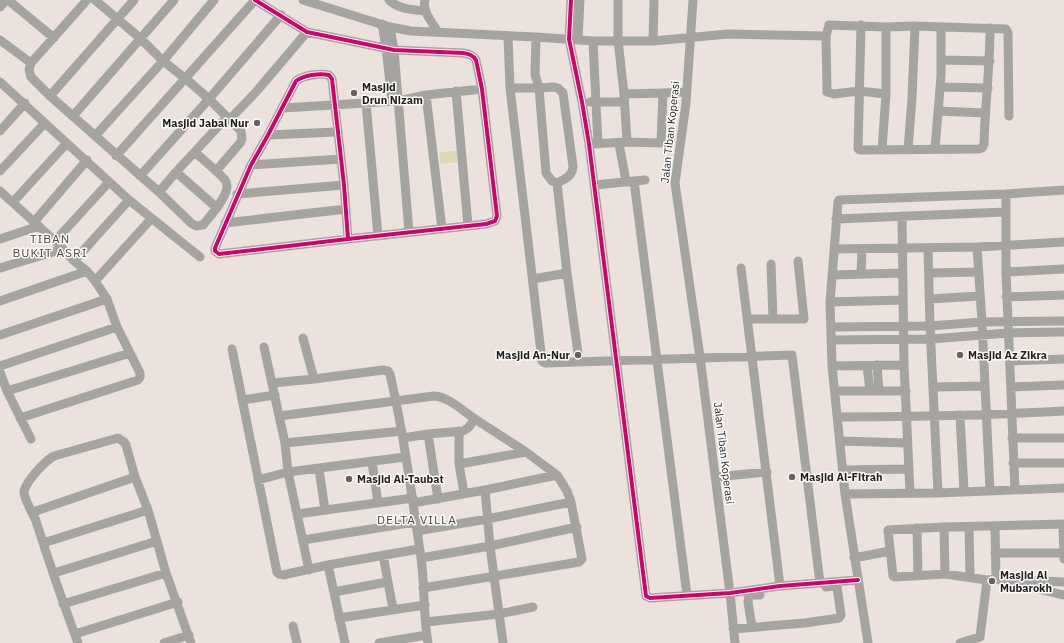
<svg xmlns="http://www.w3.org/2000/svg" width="1064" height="643" font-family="'IBM Plex Sans',sans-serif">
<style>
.green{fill:#dad9b3}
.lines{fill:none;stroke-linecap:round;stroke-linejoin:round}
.minor{stroke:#a5a4a1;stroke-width:9}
.cycleway-casing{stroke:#fff;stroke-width:6}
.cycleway{stroke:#d6006c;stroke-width:4}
.poi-dot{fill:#69615e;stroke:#fff;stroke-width:1.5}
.labels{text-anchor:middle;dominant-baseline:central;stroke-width:3;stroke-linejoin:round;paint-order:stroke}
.poi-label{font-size:11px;font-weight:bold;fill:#231c19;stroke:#fff;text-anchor:start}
.street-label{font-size:11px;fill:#231c19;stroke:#fff}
.neighbourhood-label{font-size:12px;letter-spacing:1px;fill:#52423d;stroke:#fff}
</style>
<rect width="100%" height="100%" fill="#ebe1dd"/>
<!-- green -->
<path class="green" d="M457,151V162L440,164V152Z"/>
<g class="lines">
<!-- minor -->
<path class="minor" d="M8,0L54,38
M87,0L31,63L29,70L31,77L50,96L159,192L191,223L196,226L203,225C210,216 234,191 225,180C219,172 203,160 195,152
M95,0L140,38L163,61L186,79L209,99L241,131L242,139L240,143L216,171
M255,0L307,32L394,50L463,53C469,54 473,55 476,60L482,89L497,216L495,221L486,224L348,239L219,254L215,251V248L251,165L268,135L296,81C304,75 319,73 329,75L332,79L344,185L348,239
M303,0L390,27L411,31L536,37L593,41H653L728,34L826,36
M389,0C398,9 412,10 425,11
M425,0C422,12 432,21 437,31
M571,0L569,39L582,102L589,144L646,596L650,598L730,593L780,586L858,580
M618,0V40L624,94L627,142
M693,0L686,103L675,183L700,357L730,593L735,643
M0,7L6,0
M382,24L386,48L392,101
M861,25L858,149L860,150L979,149L982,148L984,144C985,105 990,67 990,28
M390,27L394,50L409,232
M508,36L510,88L542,361L545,363L792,355L820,583
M578,39L580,0
M0,40L31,63
M593,41L598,144
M653,41L654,0
M941,60L990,61
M0,82L129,200L200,257
M940,87L988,88
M510,88H539L554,87L558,88L563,93L573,166C573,176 565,179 557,183L552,181L546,173L539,88L535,74L536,37
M456,91L468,226
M624,94L663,93
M886,94L859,91L834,94L827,92L826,36L829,25L886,27L915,26L1006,29L1008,33L1009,116
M426,95L442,229
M50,96L134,0
M590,102H624
M366,103L378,236
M283,108L398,101L426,95L482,89
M938,111L985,113
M73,116L174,0
M230,119L255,93L307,32
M0,131L25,103
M268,135L337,132
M95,136L163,61L214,0
M589,144L627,142L660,143L661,142L663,93L686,92
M619,144L626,181
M935,149L941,76V28
M882,150L886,94V27
M908,150L912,98L915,26
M116,156L255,0
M251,165L341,159
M0,171L45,123
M176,172L217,208
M140,176L209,99L281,15
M634,181L687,595
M557,183L567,273L579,361
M595,185L645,180
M0,191L55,241L74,261L87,271L95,281L107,299L117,327L140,373V377L138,380L20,418
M159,192L176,172L227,117
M237,194L344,185
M1006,194V272L1015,490
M13,202L67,143
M902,216L904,365L910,492
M836,219L1006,212
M34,222L87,160
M225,223L346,209
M0,239L39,226
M55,241L109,182
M977,247L982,322L990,491
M928,248L930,326L938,493
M834,249L977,247L1064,242
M74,261L129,200
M771,264L773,319
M0,268L63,249
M741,268L780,586
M1006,272L1064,269
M929,273L978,272
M861,274L862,249
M832,275L902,273
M533,279L567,273
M95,281L151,219
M1006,297L1064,295
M929,299L980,296
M0,301L87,271
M830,302L903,300
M747,319H804L798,261
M831,327L930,326L982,322L1064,321
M0,335L107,299
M303,338L314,379
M831,340L931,339L1008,333L1064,332
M264,347L285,443L288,472L309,570
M232,349L277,572L279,574L283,575L328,565L419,549
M1010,361L1064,359
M877,365L879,391
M0,366L117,327
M832,366L904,365
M867,366L870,391
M0,372L7,391L31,439
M273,383L314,379L383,370L388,371L390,374C404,435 412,496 421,558C425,586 423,615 428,643
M934,387L984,386
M1011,387L1064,385
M7,391L130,353
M835,391H906
M242,400L275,395
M960,415L964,492
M279,416L434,396C449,397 463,411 475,419L468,428L463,431L428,434L403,438
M838,417C913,417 989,415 1064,411
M459,431V464L464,493
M428,434L438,499
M1012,438H1064
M840,441L908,443
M285,443L402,431
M372,462L378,503
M1013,463H1064
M459,464L526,452
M319,469L325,510
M843,470L908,469
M715,477L767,472
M258,480L288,472L405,457
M485,490L557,475
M845,494L938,493L1064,488
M413,503L485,490L490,546L503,643
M33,512L135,477
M297,514L413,498
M995,526L996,579H1002
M944,527L945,574
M969,527L970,577
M917,528L918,576
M417,531L487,519L571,502
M303,540L415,522
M43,543L148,510
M995,553H1064
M383,555L393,609
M421,558L490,546L577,527
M854,558L890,551
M1064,559L1063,524L944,527L888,530L893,576L895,577L945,574L987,580L996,579L1064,595
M328,565L345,643
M54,573L157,541
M1019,580L1064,582
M423,588L579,562L582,559L571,502L567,491L557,475L526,452L475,419
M334,592L387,582
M63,604L166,573
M339,618L425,605
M426,622L499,614L533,607
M293,626L297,643
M752,627L748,602L749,595H760
M733,629L805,623L839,618L841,615L837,587L834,586L826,587
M75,634L178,602
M980,637L987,580
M78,643C63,603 49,562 36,521C33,513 23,498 24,491C27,480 45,461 54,456L118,438L124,442L126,445L135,477L148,510L166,573L191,643
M164,643L189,635
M379,643L427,635
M868,643L845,494L832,366L830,302L838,202L839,200L1006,194L1064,190
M960,643L980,637"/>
<!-- cycleway casing -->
<g class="cycleway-casing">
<path id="cycleway" d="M255,0L307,32L394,50L463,53C469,54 473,55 476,60L482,89L497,216L495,221L486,224L348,239L219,254L215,251V248L251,165L268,135L296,81C304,75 319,73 329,75L332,79L344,185L348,239
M571,0L569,39L582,102L589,144L646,596L650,598L730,593L780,586L858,580"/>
</g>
<!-- cycleway -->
<use href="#cycleway" class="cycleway"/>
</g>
<!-- markers -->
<g class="poi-dot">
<circle cx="354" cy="93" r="4"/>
<circle cx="257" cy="123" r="4"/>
<circle cx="578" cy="355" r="4"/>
<circle cx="960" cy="355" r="4"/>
<circle cx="792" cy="477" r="4"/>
<circle cx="349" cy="479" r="4"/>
<circle cx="992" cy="581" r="4"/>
</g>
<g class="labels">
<!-- poi labels -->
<g class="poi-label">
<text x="362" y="87">Masjid<tspan x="362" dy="13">Drun Nizam</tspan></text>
<text x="249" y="123" text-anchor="end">Masjid Jabal Nur</text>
<text x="570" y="355" text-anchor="end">Masjid An-Nur</text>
<text x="968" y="355">Masjid Az Zikra</text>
<text x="800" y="477">Masjid Al-Fitrah</text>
<text x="357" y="479">Masjid Al-Taubat</text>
<text x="1000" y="575">Masjid Al<tspan x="1000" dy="13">Mubarokh</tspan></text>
</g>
<!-- street labels -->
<g class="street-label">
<text transform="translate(670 132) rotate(-84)">Jalan Tiban Koperasi</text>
<text transform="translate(724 453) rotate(83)">Jalan Tiban Koperasi</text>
</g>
<!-- neighbourhood labels -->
<g class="neighbourhood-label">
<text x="50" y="238">TIBAN<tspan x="50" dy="14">BUKIT ASRI</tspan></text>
<text x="417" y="519">DELTA VILLA</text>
</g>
</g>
</svg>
